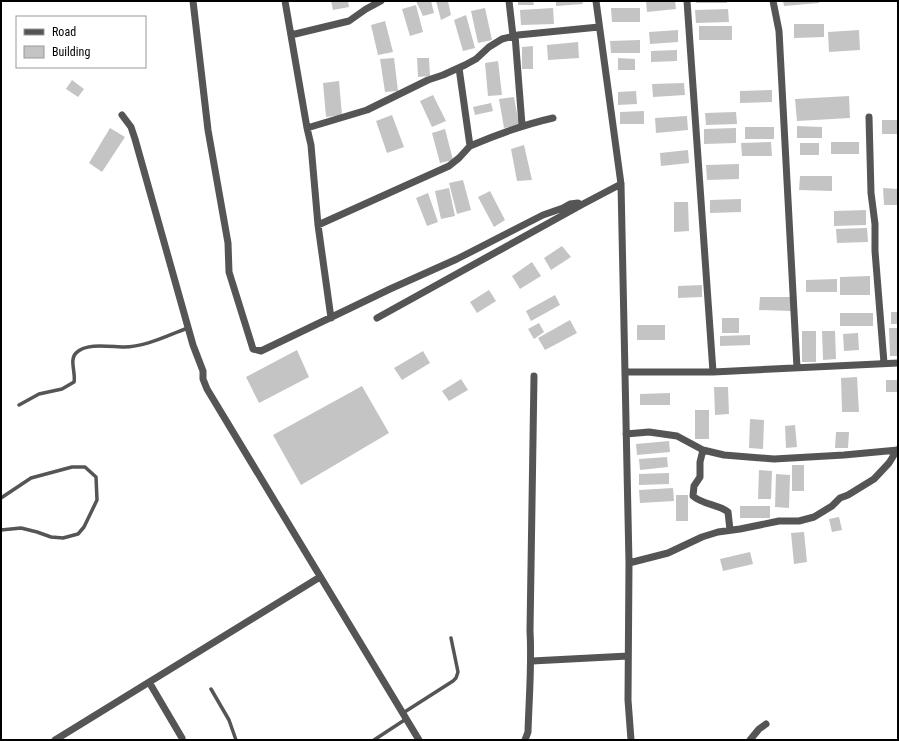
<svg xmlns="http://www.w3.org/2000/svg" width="899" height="741" font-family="'Roboto Condensed',sans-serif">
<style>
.building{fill:#c4c4c4}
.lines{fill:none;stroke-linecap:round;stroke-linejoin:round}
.service{stroke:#555;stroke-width:3.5}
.minor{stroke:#555;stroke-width:7}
</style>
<rect width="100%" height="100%" fill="#fff"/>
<!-- building -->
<path class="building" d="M331,1H348L349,7L333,10Z
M416,1H431L434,13L423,16Z
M436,1H448L451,15L441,20Z
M518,1H533L534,5H518Z
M556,1H582L583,4L556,6Z
M646,1H675L676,9L647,12Z
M696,1H727V3H696Z
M783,1H819V3L784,6Z
M416,5L423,32L410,36L402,9Z
M485,8L492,40L478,43L471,11Z
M553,8L554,24L521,25L520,10Z
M611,8H640V22H612Z
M728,9L729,22L696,23L695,10Z
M466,15L475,48L463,51L454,20Z
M385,21L393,52L378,55L371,25Z
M794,24H824V37L794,38Z
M699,26H732V40H699Z
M678,30V42L650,44L649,32Z
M859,30L860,50L829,52L828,32Z
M640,40V53H611L610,41Z
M578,42L579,58L548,60L547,45Z
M533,46V69H522V47Z
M677,50V61L651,62V51Z
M394,58L398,91L385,92L380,59Z
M417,58H429L430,76L418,77Z
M618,58L635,59V70H618Z
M498,61L502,95L488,96L485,63Z
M72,80L84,89L78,97L66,89Z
M339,81L342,115L326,117L323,83Z
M684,83L685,95L653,97L652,84Z
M772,90V102L740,103V91Z
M636,91L637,104L618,105V92Z
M433,95L446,121L432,127L420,101Z
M849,96L850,118L797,121L795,99Z
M514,97L519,125L504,128L499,99Z
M491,103L493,111L475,115L473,107Z
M644,111V124H620V112Z
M736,112L737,124L706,125L705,113Z
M392,115L404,147L387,153L376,121Z
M687,116L688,130L656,133L655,118Z
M882,120H898V134H882Z
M797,126L822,127V138H797Z
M745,127H774V139H745Z
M110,128L125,137L102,172L89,163Z
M736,128V143L704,144V129Z
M445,129L453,160L440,163L432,133Z
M771,142L772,156H742L741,143Z
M831,142H859V154H831Z
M800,143H819V155H800Z
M524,145L532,180L517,181L511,149Z
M688,150L689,163L661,166L660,153Z
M739,164V179L707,180L706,165Z
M800,176H832V191L799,190Z
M463,180L471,210L457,214L449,183Z
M449,188L455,216L441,219L435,191Z
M883,188L898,189V205H884Z
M490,191L505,220L494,227L478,197Z
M428,193L438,222L427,226L416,198Z
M741,199V212L710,213V200Z
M674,202H688L689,231L674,232Z
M866,210V225L834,226V211Z
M867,228L868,242L837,243L836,229Z
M562,246L571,257L551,270L544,258Z
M532,262L541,276L520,289L512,276Z
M870,276V295H840V277Z
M837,279V292H806V280Z
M702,285V297L678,298V286Z
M489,290L496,301L477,313L470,302Z
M555,295L560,305L531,321L526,311Z
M760,297H791V311L759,310Z
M891,312H898V324H891Z
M840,313H873V326H840Z
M722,318H739V333H722Z
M570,320L577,333L545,350L538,338Z
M539,323L544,332L534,339L528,329Z
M637,325H665V340H637Z
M889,328H898V356H890Z
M802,331H816V362H802Z
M822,331H835L836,359L823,360Z
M858,333L859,350L844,351L843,334Z
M750,335V345L720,346V336Z
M297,350L309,377L259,403L246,377Z
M423,351L430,363L402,380L394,368Z
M857,377L859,412H842L841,378Z
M461,379L468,390L449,401L442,391Z
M886,380H898V392H886Z
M362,386L389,433L301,485L273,435Z
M714,387H728L729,414L715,415Z
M670,393V405H640V394Z
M695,410H709V439H695Z
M750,419L764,420L763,449L749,448Z
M795,425L797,447L786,448L785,426Z
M836,432H849L848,448H835Z
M669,441L670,452L637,455L636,444Z
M667,457L668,467L640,470L639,459Z
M792,465H804V491H792Z
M759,470L772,471L771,499H758Z
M669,473V484L639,485V474Z
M776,474L790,475L789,508L775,507Z
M673,488L674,501L640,503L639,490Z
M676,495H688V521H676Z
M740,506H770V518H740Z
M839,517L842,530L832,532L829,519Z
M804,532L807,562L794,564L791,533Z
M750,552L753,564L723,571L720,559Z"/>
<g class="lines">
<!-- service -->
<path class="service" d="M19,405L39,394L62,389L74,382C76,373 69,360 76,353C86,342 112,347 124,347C146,347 168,335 188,328
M1,498L31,478L72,467H85L96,477L97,500L84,527L78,534L63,538L51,537L37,532L21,528L1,530
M211,689L229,720L236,740
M403,713L453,681L456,678L458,672L451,638
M374,740L406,719"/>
<!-- minor -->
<path class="minor" d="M193,1L208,130L228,243L229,272L253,349L261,351L390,289L457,259L543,215L563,208L570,204L578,203L581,205
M285,1L307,128L367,110L428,80L443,75L465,65L476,59L489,47L502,39L518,35L599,27
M509,1L513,36
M596,1L621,184L629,563L628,700L631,740
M687,1L713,372
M773,1L779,31L797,368
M291,35L349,21L366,9L381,1
M515,35L522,125
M122,115L131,127L135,139L193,345L203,371V379L207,389L419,740
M869,117L871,193L875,224V251L884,363
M307,128L311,145L318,225L331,318
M470,146C498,134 522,125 553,118
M318,225L449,166L459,158L470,146L459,68
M377,318L583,204L621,184
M626,372H713L898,363
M626,434L649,432L677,436L703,450L724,455L774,459L844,455L898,450
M703,450L700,462V477L694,486L693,496C703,505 718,504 728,512L730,530
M629,563L668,553L702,537L718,532L740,529L779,521H799L814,517L832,506L840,498L848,495L874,479L889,463L897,450
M532,661L628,656
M149,682L182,738
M55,740L320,577
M525,740L528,732C529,698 532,664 530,631L534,376
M750,740L759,729L766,724"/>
</g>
<!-- border -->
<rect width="899" height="741" fill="none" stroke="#000000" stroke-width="4"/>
<!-- legend -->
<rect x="16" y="16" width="130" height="52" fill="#ffffff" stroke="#999999"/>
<rect x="24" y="29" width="20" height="6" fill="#555555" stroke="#999999"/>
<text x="52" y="36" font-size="12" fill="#000000">Road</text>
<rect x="24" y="46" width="20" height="12" fill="#c4c4c4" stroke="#999999"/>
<text x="52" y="56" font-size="12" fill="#000000">Building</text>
</svg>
